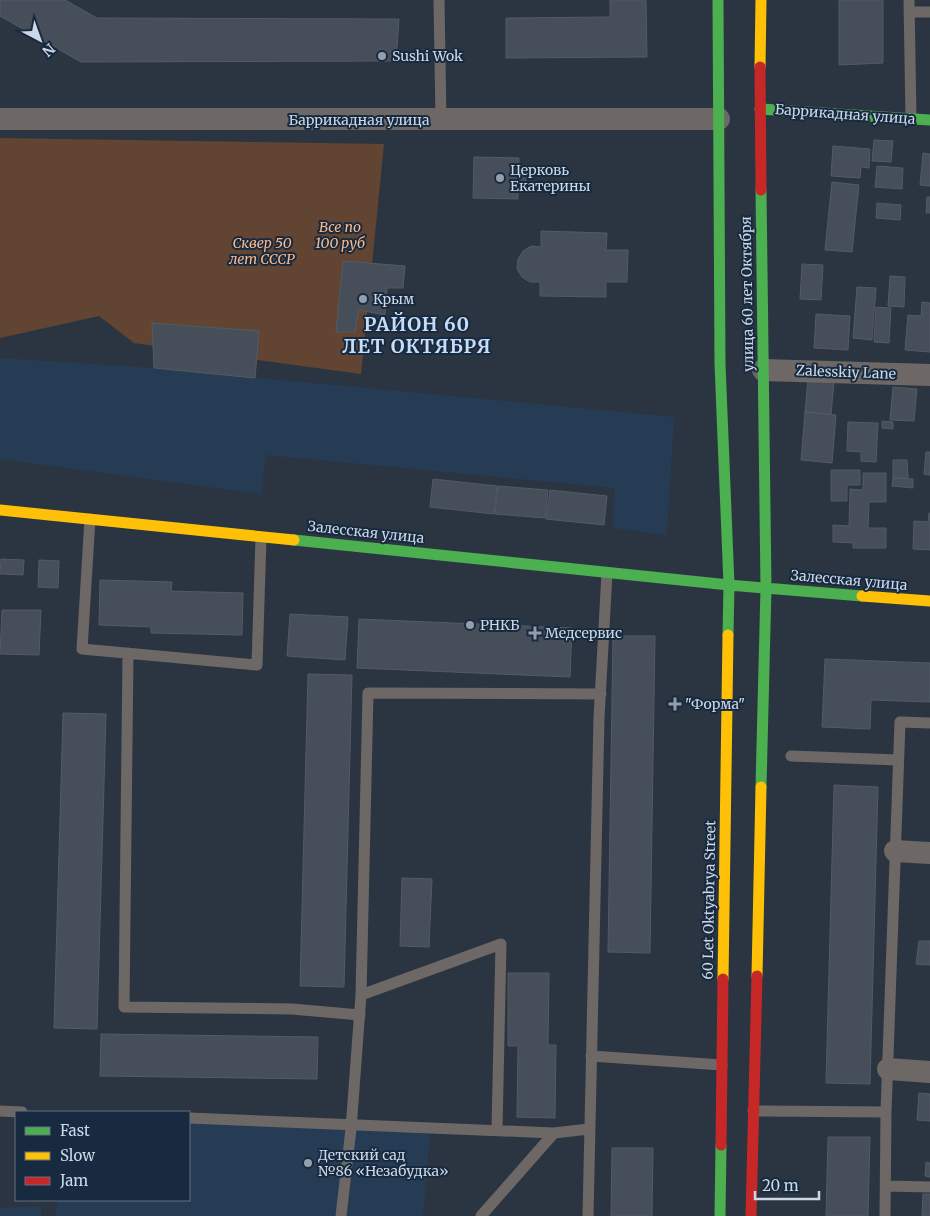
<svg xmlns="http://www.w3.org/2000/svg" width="930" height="1216" font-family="Merriweather,serif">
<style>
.built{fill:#263c55}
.green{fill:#614532}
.building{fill:#464f59;stroke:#515b65}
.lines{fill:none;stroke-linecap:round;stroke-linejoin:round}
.lane{stroke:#6d6865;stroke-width:11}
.street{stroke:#6d6865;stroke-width:22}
.fast{stroke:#4caf50;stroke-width:11}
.slow{stroke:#ffc107;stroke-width:11}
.jam{stroke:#c62828;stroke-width:11}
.poi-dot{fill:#949fac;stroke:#182a3f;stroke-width:2}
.labels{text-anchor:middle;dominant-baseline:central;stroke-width:4;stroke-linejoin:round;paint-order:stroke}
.poi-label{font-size:14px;fill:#ccd8e6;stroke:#182a3f;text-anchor:start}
.street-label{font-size:14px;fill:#ccd8e6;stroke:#182a3f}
.park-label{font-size:14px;font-style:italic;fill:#fcba8b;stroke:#182a3f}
.district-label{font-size:19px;font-weight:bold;letter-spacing:1px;fill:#c5ddf8;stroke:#182a3f}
</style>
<rect width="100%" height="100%" fill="#2b3541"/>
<!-- built -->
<path class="built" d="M0,358L154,368L674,417L667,535L613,528L615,488L266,455L261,494L0,459Z
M189,1120L431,1125L423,1216H56L57,1200H189Z
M41,1206V1216H0V1208Z"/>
<!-- green -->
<path class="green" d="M0,138L384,144L361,374L134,343L99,316L0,338Z"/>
<!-- building -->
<path class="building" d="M0,0H65L97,18L399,19L396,61L81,62L0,16Z
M610,0H646L647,57L506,58V18L610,17Z
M839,0H883V63L839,65Z
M874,140L893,141L891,162L872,161Z
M833,146L870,149L869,168L861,167L860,178L831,176Z
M923,153L930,154V186L920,185Z
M474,157L519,158V168H526V188H518V199L473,198Z
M877,166L903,168L902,189L875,187Z
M832,182L859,185L852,252L825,250Z
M927,197H930V213H926Z
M877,203L901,205L900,220L876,218Z
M541,231L607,233L606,250H628L627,282H606V297L540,296V282H530L522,277L517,269L518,259L523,251L531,246L541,247Z
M343,261L405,266L403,288H387L385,315L359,310L355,332H336Z
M802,264L823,265L821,300L800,299Z
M890,276L905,277L904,307L888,306Z
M857,287L876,288L872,340L853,338Z
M922,302L930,303V352L905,350L908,315L921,316Z
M876,307L891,308L889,343L874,342Z
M816,314L850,316L848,350L814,348Z
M152,323L259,331L255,378L154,368Z
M808,380L834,382L831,414L805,412Z
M893,387L917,389L914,421L890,420Z
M805,412L836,415L832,463L801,460Z
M882,421L893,422V429L882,428Z
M848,422L878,423L876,462L861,461V452L847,451Z
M926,452H930V475L924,474Z
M893,460H907L908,478H893Z
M831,470H860V485H847V501H831Z
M863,473H886V502H869L868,528H886V548H853V543L833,542V525L849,526L850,489L863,490Z
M893,478L913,479V488L892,486Z
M433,479L497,486L494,514L430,507Z
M498,486L548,490L545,518L495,514Z
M550,490L607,496L604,525L546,519Z
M929,513H930V550L913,549L914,521L928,522Z
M1,559L24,560L23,575L0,574Z
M39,560L59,561L58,588L38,587Z
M100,580L172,582L171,591L243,593L242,635L151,633V627L99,625Z
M2,610H41L39,655L0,654Z
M290,614L348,617L345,660L287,656Z
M359,619L572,628L570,677L357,668Z
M613,636H655L650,953L608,952Z
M825,659L930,663V702L871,700L870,729L822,727Z
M308,674L352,675L344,987L300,986Z
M63,713L106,714L97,1029L54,1028Z
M834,785L878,787L870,1084L826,1083Z
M402,878L432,879L429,947L400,946Z
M919,941H930V965L916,964Z
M508,973H549L548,1045H556L555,1118L517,1117L518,1046H508Z
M101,1034L318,1037L317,1079L100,1076Z
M919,1093L930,1094V1121L917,1120Z
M828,1137H870L868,1216H826Z
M612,1148H653L652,1216H611Z
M926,1162L930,1163V1177L925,1176Z
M923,1194H930V1216H922Z"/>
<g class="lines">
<!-- lane -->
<path class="lane" d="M439,0L441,120
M909,0L911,118
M909,12H930
M90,519L82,649L257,665L261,537
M128,653L124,1007L292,1009L360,1015
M791,756L898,760
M361,995L368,693L601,694
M591,1056L722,1065
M0,1111L22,1112
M753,1111L886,1112L885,1216
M886,1112L900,722L930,723
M189,1118L554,1133L589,1129
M886,1186L930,1187
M341,1216L351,1129L361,995L501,944L497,1129
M481,1216L554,1133
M588,1216L599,718L607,573"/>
<!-- street -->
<path class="street" d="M0,119H719
M763,370L930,375
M895,851L930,853
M888,1069L930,1072"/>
<!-- fast -->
<path class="fast" d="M718,0L720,364L729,585L728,635
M760,109L930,120
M761,190L766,588L761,787
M294,540L729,585L862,596
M720,1216L721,1145"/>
<!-- slow -->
<path class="slow" d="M760,67L761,0
M0,510L294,540
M862,596L930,601
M757,976L761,787
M723,979L728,635"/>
<!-- jam -->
<path class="jam" d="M760,67L761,190
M721,1145L723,979
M751,1216L757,976"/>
</g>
<!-- markers -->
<g class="poi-dot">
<circle cx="382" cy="56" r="5"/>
<circle cx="500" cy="178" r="5"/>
<circle cx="363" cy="299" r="5"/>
<circle cx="470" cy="625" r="5"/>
<path d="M532.5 625.5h5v5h5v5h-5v5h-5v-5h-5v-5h5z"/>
<path d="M672.5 696.5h5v5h5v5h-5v5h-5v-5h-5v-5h5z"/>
<circle cx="308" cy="1163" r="5"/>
</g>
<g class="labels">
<!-- poi labels -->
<g class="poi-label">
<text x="392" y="56">Sushi Wok</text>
<text x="510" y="170">Церковь<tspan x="510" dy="16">Екатерины</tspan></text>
<text x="373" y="299">Крым</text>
<text x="480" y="625">РНКБ</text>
<text x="545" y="633">Медсервис</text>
<text x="685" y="704">"Форма"</text>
<text x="318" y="1155">Детский сад<tspan x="318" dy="16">№86 «Незабудка»</tspan></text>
</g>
<!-- street labels -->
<g class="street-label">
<text transform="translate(845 114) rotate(4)">Баррикадная улица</text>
<text x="359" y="120">Баррикадная улица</text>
<text transform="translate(747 294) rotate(-91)">улица 60 лет Октября</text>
<text transform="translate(846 372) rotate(2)">Zalesskiy Lane</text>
<text transform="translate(366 532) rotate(6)">Залесская улица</text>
<text transform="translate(849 580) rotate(5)">Залесская улица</text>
<text transform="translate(709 900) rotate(-89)">60 Let Oktyabrya Street</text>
</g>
<!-- park labels -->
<g class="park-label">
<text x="340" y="227">Все по<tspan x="340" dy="16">100 руб</tspan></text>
<text x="262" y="243">Сквер 50<tspan x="262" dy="16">лет СССР</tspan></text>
</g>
<!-- district labels -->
<g class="district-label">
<text x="417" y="324">РАЙОН 60<tspan x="417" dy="22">ЛЕТ ОКТЯБРЯ</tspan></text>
</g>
</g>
<!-- legend -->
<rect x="15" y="1111" width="175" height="90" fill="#182a3f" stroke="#607082"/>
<rect x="25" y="1127" width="25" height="8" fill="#4caf50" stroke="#607082"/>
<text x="60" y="1136" font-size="15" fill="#ccd8e6">Fast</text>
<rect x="25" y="1152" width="25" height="8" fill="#ffc107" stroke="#607082"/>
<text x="60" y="1161" font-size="15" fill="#ccd8e6">Slow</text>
<rect x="25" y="1177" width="25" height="8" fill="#c62828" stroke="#607082"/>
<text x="60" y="1186" font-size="15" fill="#ccd8e6">Jam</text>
<!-- north arrow -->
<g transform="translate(40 40) rotate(139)" stroke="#182a3f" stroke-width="4" paint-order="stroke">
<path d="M0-4L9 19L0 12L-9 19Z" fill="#ccd8e6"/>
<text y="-8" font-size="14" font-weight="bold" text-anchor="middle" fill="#ccd8e6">N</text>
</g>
<!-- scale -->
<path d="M755 1191v8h64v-8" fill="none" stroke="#ccd8e6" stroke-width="2.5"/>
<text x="762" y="1191" font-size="15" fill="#ccd8e6" stroke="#182a3f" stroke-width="4" paint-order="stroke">20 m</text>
</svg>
